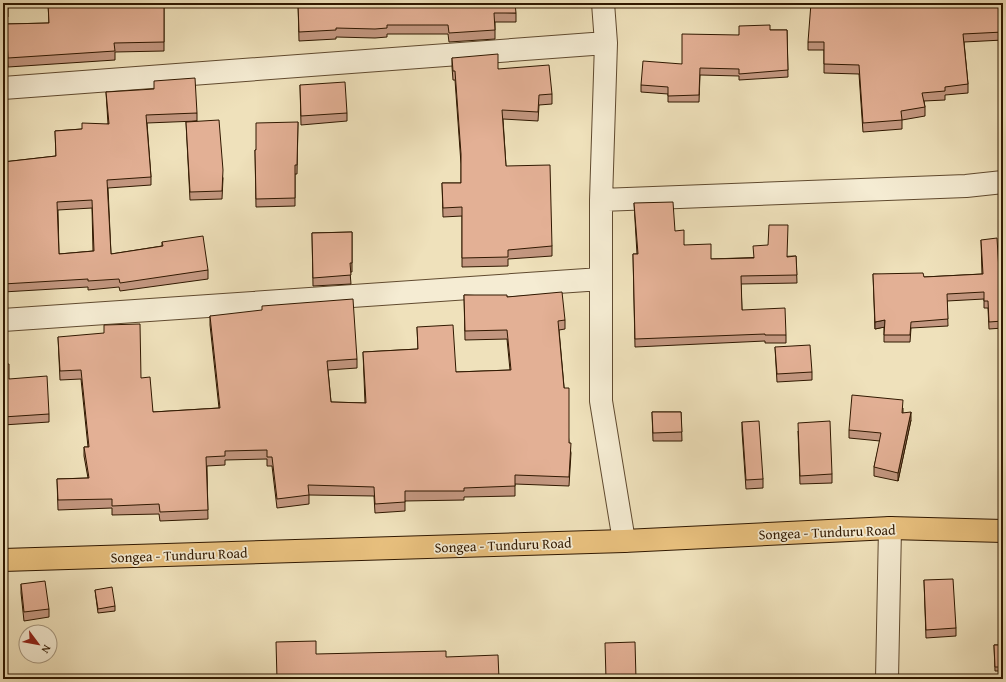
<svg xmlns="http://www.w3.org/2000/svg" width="1006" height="682" font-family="'Gentium Book Plus',serif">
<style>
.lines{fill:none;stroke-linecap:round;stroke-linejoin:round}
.minor-casing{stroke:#604a2f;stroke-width:24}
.highway-casing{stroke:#301800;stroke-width:24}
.minor{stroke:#f5ecd3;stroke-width:22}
.highway{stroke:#e8c07e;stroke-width:22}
.wall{fill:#c39780;stroke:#301800;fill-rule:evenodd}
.shaded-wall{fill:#9f7b68;stroke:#301800}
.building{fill:#e3b095;stroke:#301800;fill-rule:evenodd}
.labels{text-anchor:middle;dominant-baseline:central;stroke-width:3.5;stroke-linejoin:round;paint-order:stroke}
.street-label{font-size:14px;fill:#301800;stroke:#f5ecd3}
</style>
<rect width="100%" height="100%" fill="#efe1bb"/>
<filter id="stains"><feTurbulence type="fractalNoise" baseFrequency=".005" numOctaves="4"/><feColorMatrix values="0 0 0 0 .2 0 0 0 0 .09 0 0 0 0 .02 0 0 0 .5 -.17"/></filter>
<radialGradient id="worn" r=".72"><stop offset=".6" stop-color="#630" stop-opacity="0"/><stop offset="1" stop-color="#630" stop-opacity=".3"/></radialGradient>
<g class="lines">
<!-- minor casing -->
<g class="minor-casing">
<path id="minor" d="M603,3L606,43L601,200V401L624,541
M3,88L606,43
M601,200L966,186L1003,182
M3,320L601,279
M887,679L890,528"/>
</g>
<!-- highway casing -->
<g class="highway-casing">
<path id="highway" d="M3,560L624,541L890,528L1003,531"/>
</g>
<!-- minor -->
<use href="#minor" class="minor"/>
<!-- highway -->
<use href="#highway" class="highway"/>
</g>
<!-- wall -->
<path class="wall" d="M3,3H8V17H3Z
M48,3H164V51L115,52V60L8,67L6,24L49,23Z
M250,3H288L250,6Z
M298,3L516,13V22H495V39L449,42L448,34H387V37L375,38L336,37V39L299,41Z
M948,3H1003V40L964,42L968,84V93L945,95V100L924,101L925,107V116L902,120V129L863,132L859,74L824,73V50H808V42L896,6L948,7Z
M770,30H787L788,77L739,80V76L700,75L699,102H668V94L641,92V85L739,35Z
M452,58L498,69L552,94V104L539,105L538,121L503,119L506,166L552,246V256L508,259V266L462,267V216L443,217L442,183H461V164L455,80H453L452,67Z
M300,85L347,113V121L301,125Z
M106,92L197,113V121L223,178L222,199L190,200L186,122L197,121L147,123L151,177V185L108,188L111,254L162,246V242L208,270V279L120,291L119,287L88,290V287L3,292V162L56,156L55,131L82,129L108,124ZM92,208L93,251L59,254L58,210Z
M298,122L297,174H295V206L256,207L255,150H256Z
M634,203L675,231L684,245L711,259L796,256L797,283L741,284L742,310L786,335V343H765V341L635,347L633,254H637Z
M352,232V272H350L351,284L313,286L312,233Z
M981,240L999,271L1003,270V328L989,329L988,308H984V299L947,301L948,326L911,328L910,342H884V327L875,329L873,274L924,277L982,274Z
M464,295L507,297L565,320V329L559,330L569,443L571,453L569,486L515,484V496L464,497V500L405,501V511L375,513L374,496L309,495V504L277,508L272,466H267V459L225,460V465L207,466L208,519L160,521L159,514L112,515V508L58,510L57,479L88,478L84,456V447H88L81,379L60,380L58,337L141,378L153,412L219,408L210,325V316L357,359V368L328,370L331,402L365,403L363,352L418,349L417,327L456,372L510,370L507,339L465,340Z
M775,347L812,372V380L777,382Z
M3,364L9,379L49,414V422L3,425Z
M903,408V413L911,420L898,481L874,476V467L880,441L849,438V430Z
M652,412H681L682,441H653Z
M742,422L763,479V488L746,489L742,431Z
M798,431L832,474V483L800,484Z
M1001,431H1003V464H1001Z
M999,573H1003V608H1000Z
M924,580L956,628V636L926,638Z
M21,584L49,609V617L24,621L21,593Z
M95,590L115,606V611L98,613Z
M994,645H1003V671H995Z"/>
<!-- shaded-wall -->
<path class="shaded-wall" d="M885,320V327L875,329V322Z
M911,412V420L898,481V473Z"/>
<!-- building -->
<path class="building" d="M3,3H8V9H3Z
M48,3H164V42L114,43L115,51L8,58L6,24L49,23Z
M298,3H515L516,13H494L495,30L449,33L448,25H387V28L375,29L336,28V30L299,32Z
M811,3H896L895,6L948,7V3H1003V32L963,34L968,84L945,87V91L922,93L925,107L901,111L902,120L863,123L859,65L824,64V42H808Z
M770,25V30H787L788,70L739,74V69L700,68L699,95L668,96V87L641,85L643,61L682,64V34L739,35V26Z
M498,54V69L549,65L552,94L539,95L538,112L502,110L506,166L550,165L552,246L508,250V257L462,258V207L443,208L442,183H461V154L455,71H453L452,58Z
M195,78L197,113L146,115L151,177L107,180L111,254L163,246L162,242L203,236L208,270L120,283L119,279L88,281V279L3,284V162L56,156L55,131L82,129V123L109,124L106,92L154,89V81ZM92,200L94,251L59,254L57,202Z
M345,82L347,113L301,116L300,85Z
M219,120L223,170L222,191L190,192L186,122Z
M298,122L297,165H295V198L256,199L255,150H256V123Z
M673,202L675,231L684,230V245L711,244V259L754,258L753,246L768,245L769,225H788L787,257L796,256L797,275L741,276L742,310L785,308L786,335H765V334L635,339L633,254H638L634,203Z
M352,232V263H350L351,275L313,278L312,233Z
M997,238L999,271L1003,270V321L989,322L988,301H984V292L947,294L948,319L911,322L910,335H884L885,320L875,322L873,274L923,273L924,277L983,274L981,240Z
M562,292L565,320L558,321L564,388H569V443H571L569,477L515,475V486L464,488V491H405V502L375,504L374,487L308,485L309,495L277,499L272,457H267V450L225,451V456L206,457L208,510L160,512L159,504L112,506V499L58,500L57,479L89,478L84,447H89L81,370L60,371L58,337L104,333V325L140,324L141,378L150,377L153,412L220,408L210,316L262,310V306L353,299L357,359L327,361L331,402L366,403L363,352L418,349L417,327L453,325L456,372L511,370L507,330L465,331L464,295H507V297Z
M810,345L812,372L777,374L775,347Z
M3,364H9V379L47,376L49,414L3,417Z
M852,395L903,400L902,413L911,412L898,473L874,467L881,433L849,430Z
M652,412H681L682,432L653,433Z
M759,421L763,479L746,480L742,422Z
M830,421L832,474L800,476L798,423Z
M1001,431H1003V459H1001Z
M999,573H1003V600H1000Z
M953,579L956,628L926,630L924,580Z
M45,581L49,609L24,612L21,584Z
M112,587L115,606L98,609L95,590Z
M316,641V654L446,651V657L498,655L499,679H277L276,642Z
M635,642L636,679H606L605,643Z
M994,645H1003V667H995Z"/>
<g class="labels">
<!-- street labels -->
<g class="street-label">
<text transform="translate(827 532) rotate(-2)">Songea - Tunduru Road</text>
<text transform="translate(503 545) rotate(-2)">Songea - Tunduru Road</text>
<text transform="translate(179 555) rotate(-2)">Songea - Tunduru Road</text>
</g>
</g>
<!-- margin -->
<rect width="1006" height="682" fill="none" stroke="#efe1bb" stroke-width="16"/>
<rect x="4" y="4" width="998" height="674" fill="none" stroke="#301800" stroke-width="2"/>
<rect x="8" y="8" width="990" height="666" fill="none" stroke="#301800"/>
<!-- north arrow -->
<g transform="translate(38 644) rotate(122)"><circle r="19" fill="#f5ecd3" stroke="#a6977f"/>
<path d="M0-3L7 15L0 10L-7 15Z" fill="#8f2418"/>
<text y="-6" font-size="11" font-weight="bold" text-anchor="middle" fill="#301800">N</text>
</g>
<rect width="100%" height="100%" filter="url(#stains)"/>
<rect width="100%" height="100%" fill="url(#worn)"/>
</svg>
